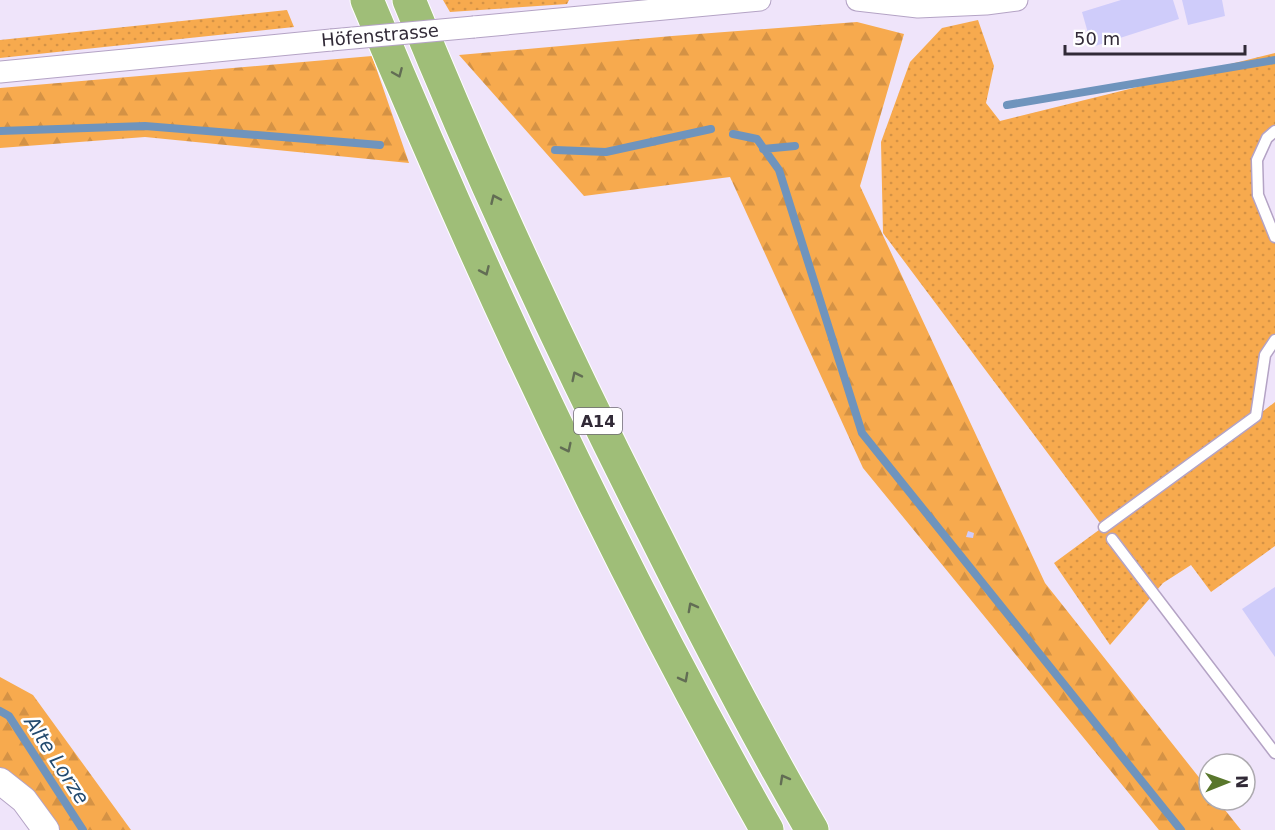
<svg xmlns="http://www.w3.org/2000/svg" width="1275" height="830" font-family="'DejaVu Sans',sans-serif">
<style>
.grass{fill:url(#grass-dots)}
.forest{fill:url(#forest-firs)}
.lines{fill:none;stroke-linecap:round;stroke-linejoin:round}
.stream{stroke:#6f94bd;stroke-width:8}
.building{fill:#cfccfa}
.service-casing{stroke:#b4a3c5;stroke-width:13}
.minor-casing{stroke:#b4a3c5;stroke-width:23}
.tertiary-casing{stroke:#b4a3c5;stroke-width:28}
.motorway-casing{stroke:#fff;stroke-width:35}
.service{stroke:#fff;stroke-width:10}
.minor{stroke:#fff;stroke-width:21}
.tertiary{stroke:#fff;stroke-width:26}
.motorway{stroke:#9fbe78;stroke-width:33}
.minor-bridge-casing{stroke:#b4a3c5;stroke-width:23;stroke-linecap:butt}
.minor-bridge{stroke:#fff;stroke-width:21}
.oneway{stroke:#626d54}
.labels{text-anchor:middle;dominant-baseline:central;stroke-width:5;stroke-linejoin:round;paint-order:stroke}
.shield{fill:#fff;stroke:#6f6a73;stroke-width:1.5}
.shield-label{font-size:16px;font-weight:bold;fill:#312a37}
.street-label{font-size:18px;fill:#312a37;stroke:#fff}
.water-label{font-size:20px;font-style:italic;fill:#244b6f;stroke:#fff}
</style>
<defs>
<pattern id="grass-dots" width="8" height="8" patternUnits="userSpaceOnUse" patternTransform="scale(1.5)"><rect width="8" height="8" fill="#f7aa4e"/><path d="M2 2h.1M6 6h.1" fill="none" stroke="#d49245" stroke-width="1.8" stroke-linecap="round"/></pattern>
<pattern id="forest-firs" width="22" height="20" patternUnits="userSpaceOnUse" patternTransform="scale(1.5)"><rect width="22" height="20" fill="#f7aa4e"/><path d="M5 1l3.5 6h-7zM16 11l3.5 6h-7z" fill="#d49245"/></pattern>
</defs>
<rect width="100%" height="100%" fill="#efe4fa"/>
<!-- grass -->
<path class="grass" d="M443,0H569L567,4L450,12Z
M287,10L294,27L0,58V40Z
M978,20L994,66L986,103L1000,121L1275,53V131L1257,160L1258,195L1275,237V340L1265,355L1257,416L1275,402V546L1211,592L1191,565L1163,583L1110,645L1054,563L1103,527L883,233L881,142L910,62L942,28Z"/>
<!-- forest -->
<path class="forest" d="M857,22L904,34L860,186L1045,583L1209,790V800H1217L1241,830H1159L863,468L730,177L584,196L459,55L672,36Z
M372,56L409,163L145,137L0,148V88Z
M0,677L33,695L131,830H51L0,775Z"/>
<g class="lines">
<!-- stream -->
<path class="stream" d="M1007,105L1275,60
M0,131L145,126L380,145
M733,134L757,139L779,170L862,433L1181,830
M763,149L795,146
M555,150L606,152L711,129
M0,711L9,716L83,830"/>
</g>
<!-- building -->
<path class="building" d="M1121,0H1173L1179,19L1092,47L1082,12Z
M1182,0H1222L1225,16L1188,25Z
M968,531L974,533L973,538L966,537Z
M1275,587V657L1242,609Z"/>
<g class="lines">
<!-- service casing -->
<g class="service-casing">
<path id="service" d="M1275,131L1267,138L1257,160L1258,195L1275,237
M1104,527L1256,416L1265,355L1275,340
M1112,539L1275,753"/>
</g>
<!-- minor casing -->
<g class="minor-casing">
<path id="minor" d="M857,0L918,7L986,4L1017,0
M474,27L760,0
M0,72L331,40"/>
</g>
<!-- tertiary casing -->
<g class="tertiary-casing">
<path id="tertiary" d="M0,781L24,800L46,830"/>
</g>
<!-- motorway casing -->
<g class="motorway-casing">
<path id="motorway" d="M367,0C485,284 615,562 767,830
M409,0C483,182 566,360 655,535C705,635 756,734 812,830"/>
</g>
<!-- service -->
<use href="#service" class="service"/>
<!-- minor -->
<use href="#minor" class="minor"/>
<!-- tertiary -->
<use href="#tertiary" class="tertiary"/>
<!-- motorway -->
<use href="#motorway" class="motorway"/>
<!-- minor-bridge casing -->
<g class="minor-bridge-casing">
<path id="minor-bridge" d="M331,40L474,27"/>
</g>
<!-- minor-bridge -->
<use href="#minor-bridge" class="minor-bridge"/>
</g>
<!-- one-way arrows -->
<defs><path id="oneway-chevron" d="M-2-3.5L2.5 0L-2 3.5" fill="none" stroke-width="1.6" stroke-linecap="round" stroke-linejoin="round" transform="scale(1.5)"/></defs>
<g class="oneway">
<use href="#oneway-chevron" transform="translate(398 73) rotate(67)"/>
<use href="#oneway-chevron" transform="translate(495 199) rotate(-114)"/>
<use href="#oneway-chevron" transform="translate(485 271) rotate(66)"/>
<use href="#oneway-chevron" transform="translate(576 376) rotate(-116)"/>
<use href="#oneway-chevron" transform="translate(567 448) rotate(64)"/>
<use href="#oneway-chevron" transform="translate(692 607) rotate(-118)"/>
<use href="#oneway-chevron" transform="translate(684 678) rotate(62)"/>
<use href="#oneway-chevron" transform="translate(784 779) rotate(-119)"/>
</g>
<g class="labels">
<!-- shield labels -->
<rect class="shield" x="574" y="408" width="48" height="26" rx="4.5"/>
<g class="shield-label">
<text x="598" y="421">A14</text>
</g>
<!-- street labels -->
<g class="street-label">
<text transform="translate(380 35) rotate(-5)">Höfenstrasse</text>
</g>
<!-- water labels -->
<g class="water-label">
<text transform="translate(57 760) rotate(57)">Alte Lorze</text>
</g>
</g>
<!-- north arrow -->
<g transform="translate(1227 782) rotate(89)"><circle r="28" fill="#ffffff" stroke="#adaaaf" stroke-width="1.5"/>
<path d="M0-4.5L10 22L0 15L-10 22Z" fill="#59772c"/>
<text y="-9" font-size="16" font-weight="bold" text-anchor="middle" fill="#312a37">N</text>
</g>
<!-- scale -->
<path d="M1065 45v9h180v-9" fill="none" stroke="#312a37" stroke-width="3"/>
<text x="1074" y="45" font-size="18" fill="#312a37" stroke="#ffffff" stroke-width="4.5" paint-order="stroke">50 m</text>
</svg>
